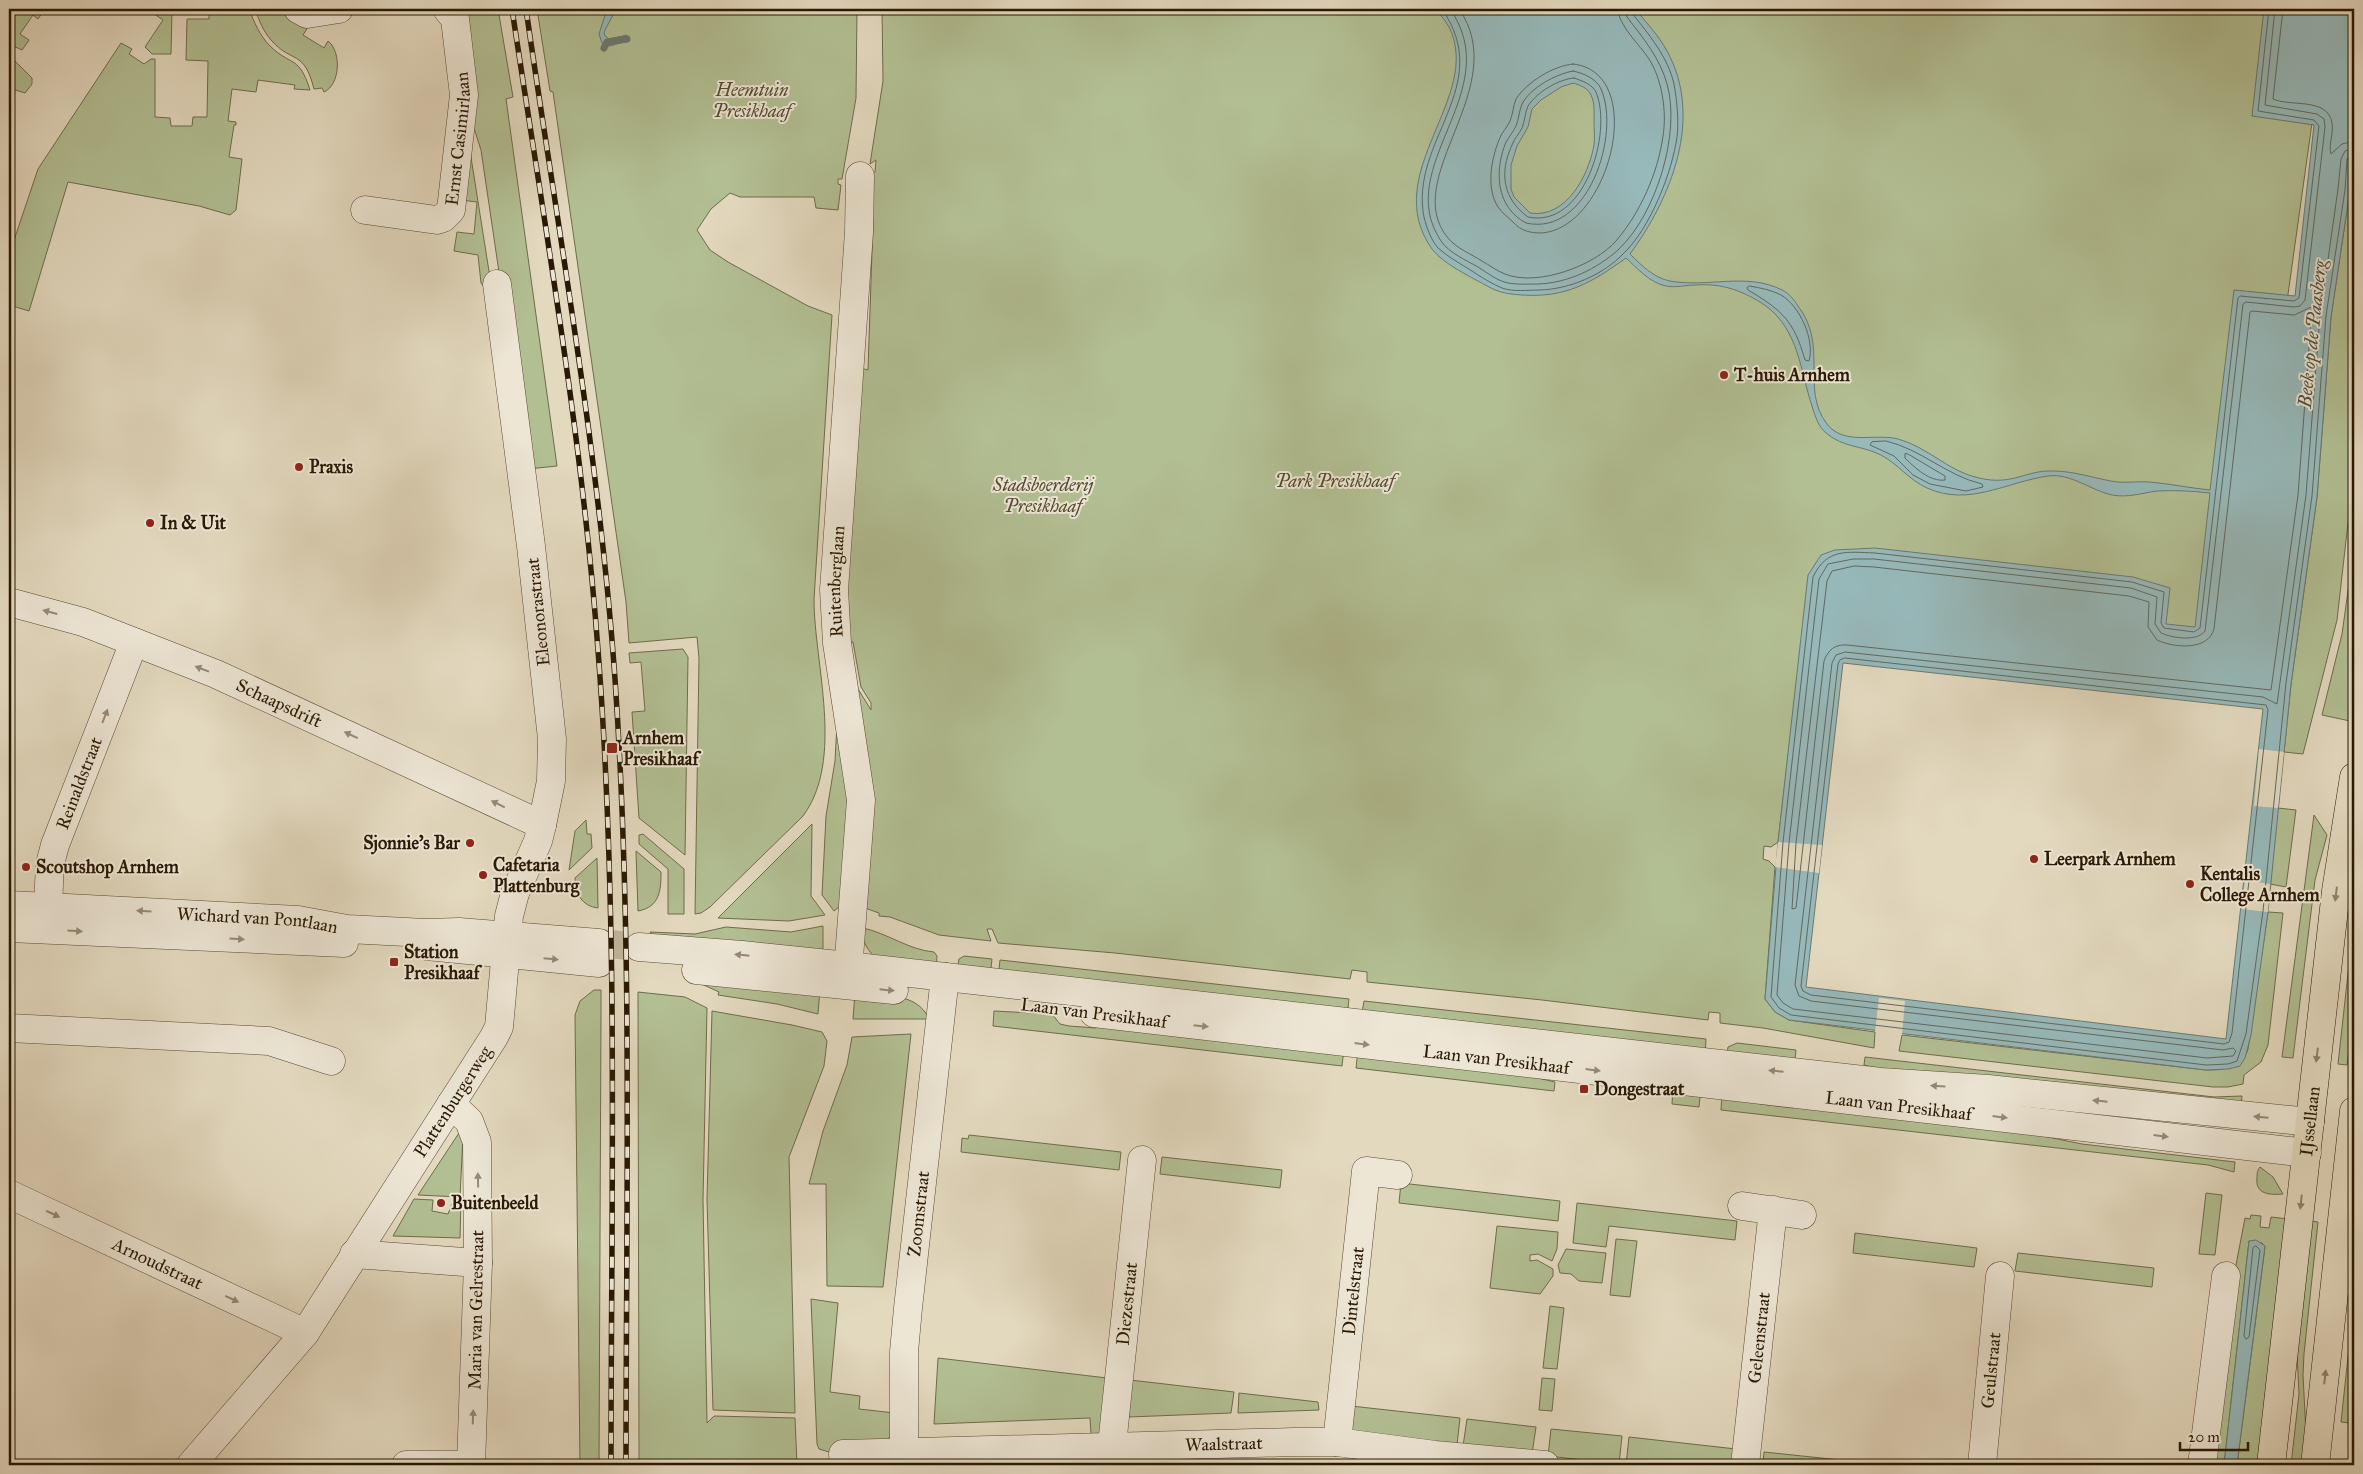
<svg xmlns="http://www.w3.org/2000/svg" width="2363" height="1474" font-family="'IM FELL Great Primer',serif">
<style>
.green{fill:#b2bf93;stroke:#6e6c4a}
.water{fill:#97b9ba;stroke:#6b7970;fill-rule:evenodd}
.pier{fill:#e3d9bf}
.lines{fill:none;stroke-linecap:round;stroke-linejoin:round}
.shore{stroke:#60695e;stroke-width:1}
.stream{stroke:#6b7970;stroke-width:7}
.minor-tunnel{stroke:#beb399;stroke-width:28;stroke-dasharray:28 14;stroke-linecap:butt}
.minor-casing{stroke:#584931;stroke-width:29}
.major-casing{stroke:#291902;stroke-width:29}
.minor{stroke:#ede6d5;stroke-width:28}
.major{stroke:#e3d9bf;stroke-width:28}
.rail-casing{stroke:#291902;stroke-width:5.5}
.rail{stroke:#ede6d5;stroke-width:4;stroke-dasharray:11;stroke-linecap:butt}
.oneway{fill:#958a76}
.oneway2{fill:#8f836a}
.poi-dot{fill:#8f2418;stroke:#ede6d5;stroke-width:2}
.labels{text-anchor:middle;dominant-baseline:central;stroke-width:4;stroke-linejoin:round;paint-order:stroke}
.park-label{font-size:18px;font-style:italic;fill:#524b2e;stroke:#ede6d5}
.street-label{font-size:18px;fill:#291902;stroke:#ede6d5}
.poi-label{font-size:18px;font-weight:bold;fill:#291902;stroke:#ede6d5;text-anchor:start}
.water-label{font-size:19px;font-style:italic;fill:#505142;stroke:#ede6d5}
</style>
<rect width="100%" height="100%" fill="#e3d9bf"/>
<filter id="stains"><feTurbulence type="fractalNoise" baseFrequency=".004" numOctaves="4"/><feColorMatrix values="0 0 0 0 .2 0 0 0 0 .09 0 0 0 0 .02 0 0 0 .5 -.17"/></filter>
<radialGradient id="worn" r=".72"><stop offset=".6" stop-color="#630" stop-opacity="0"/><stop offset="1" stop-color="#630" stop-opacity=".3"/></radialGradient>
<!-- green -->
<path class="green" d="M9,9H45L38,19L33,15L20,34L29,40L22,50L9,44Z
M147,9H172L171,54H152L145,47L163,20Z
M209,9H249C254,22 260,36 270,46C292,67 299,55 310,90L294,89L295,85L258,80L256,92L232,89L228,121L236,122V125H234L229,157L242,159L236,210L230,215L199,206L68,182L29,311L9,305V255L38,169L121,43L132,49L129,54L144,64L151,59H155V117L170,118L171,126H192L193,117H207L208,61L186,60L187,19H209Z
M255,9H279L308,27L303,35L324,48L328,41C342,52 340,85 324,92L322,88L314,89C304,49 292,64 271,40C263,31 259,20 255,9Z
M461,9H498L513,97L506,99L557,466L528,469L481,150L471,119Z
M537,9H857L856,98L842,179H838V184L841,185L838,210L816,208L814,197H740L730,193L711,209L697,230L710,250L728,262L808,306L832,315L814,599C814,664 845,759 803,816L710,907L701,913L695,914L699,658L697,637L629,643L626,602L553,92L550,91Z
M882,9H2328L2237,658L1806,602L1778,842L1771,847L1764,846L1763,859L1769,861L1775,867L1765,999L1775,1012L1789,1020L1875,1032L1874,1048L1763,1028L1720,1023V1013L1709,1012L1708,1020L1542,1000L1367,982V972L1352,970L1350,979L1115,953L998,943L992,929H987L991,941L939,935L890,917L879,916V913L865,908L852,658L858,689L871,710V703L861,687L853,642H845L857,367L868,370L873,223L870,218L868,177L875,172L876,160L870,164L883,81Z
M9,55L32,78V84L25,93L9,88Z
M2354,127V470L2337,620L2303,754L2284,752L2291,684L2317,497L2331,317L2350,190Z
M470,151L491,284L485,288L481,283L478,255L454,251L457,232L474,234L477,202L461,200Z
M2354,548V698L2350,721L2322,715L2342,634Z
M683,649L688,657L685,855L639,818L632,712L645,711L641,662L630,663L629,653Z
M838,706L848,759L845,902L834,911L822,895L826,816L835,761Z
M2278,808L2296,810L2286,887L2270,884Z
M2314,815L2327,835L2315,880L2293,1058L2282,1057Z
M586,820L587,834H591L592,848L569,870L575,831Z
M812,824L811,896L825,915L789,921L718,918Z
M643,834L684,869V914H668V869L639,844V835Z
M636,851L661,872C661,890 660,907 638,911Z
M597,858L598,908C582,906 575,894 575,878Z
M2268,912L2283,913L2268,1045L2261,1062L2244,1075L2243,1084L2228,1087H2213L1899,1051L1902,1035L2206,1070C2224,1070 2242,1069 2248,1049Z
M2354,919V1008L2347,1065L2338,1064Z
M823,926V948L820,952L658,943L650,932L695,934L726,927L791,932Z
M863,928C887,933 909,950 934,952L937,956L936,970L878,960C868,951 861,942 863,928Z
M964,956L992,959L990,977L957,972L959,959Z
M1000,960L1349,999L1347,1017L998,978Z
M693,980L820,989L818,1014L777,1004L718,995L719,992Z
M594,990H601V1014L599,1465H580L575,1015L580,1001Z
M638,992L685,997L707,1008L703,1200L707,1423L714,1416L795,1418L797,1465H639Z
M855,993C880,996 917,991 929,1019H853Z
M1364,1001L1706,1039L1705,1058L1361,1018Z
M712,1011L792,1025L822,1032L827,1041L824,1066L789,1157L795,1413L713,1410L707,1199Z
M994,1011L1052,1014L1060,1024L1069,1026L1096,1028L1106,1021L1344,1048L1342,1066L993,1026Z
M911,1034L883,1287L827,1286L826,1184H809L823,1131L847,1065L852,1037Z
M1737,1043L1796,1050L1795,1059L1726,1060L1728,1047Z
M1358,1050L1474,1063L1555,1082L1554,1091L1356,1068Z
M1865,1057L2214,1097L2242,1096L2241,1107L1922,1079L1864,1065Z
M1673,1088H1701L1699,1107L1672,1104Z
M1722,1091L1750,1094L1760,1104L1793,1108L1805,1100L1949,1117L2082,1144L2235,1162L2234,1172L2208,1165L1721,1110Z
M459,1133L463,1136L460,1197L418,1195Z
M969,1135L1121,1152L1119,1170L961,1152L962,1138L968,1139Z
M1162,1157L1282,1170L1280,1188L1160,1174Z
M2260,1167L2273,1177L2283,1194C2271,1195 2255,1195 2257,1178C2257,1174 2257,1171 2260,1167Z
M1401,1183L1560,1201L1558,1221L1399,1203Z
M2206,1193L2222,1195L2215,1255L2199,1254Z
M414,1199L433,1200L432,1211L448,1214L453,1201L461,1200L460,1238L393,1236Z
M1577,1203L1737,1221L1735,1240L1609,1226L1606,1247L1573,1243Z
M2251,1215L2261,1216L2260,1227L2269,1228L2271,1217L2288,1219L2259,1465H2237L2265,1247L2262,1243L2249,1241L2224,1465H2213L2236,1265L2245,1218L2250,1219Z
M2310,1221L2318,1222L2304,1354L2303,1375L2306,1433L2303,1465H2291L2299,1394L2297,1353Z
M1497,1226L1558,1232L1557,1249L1552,1261L1538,1254L1530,1255V1261L1537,1260L1553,1269V1276L1540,1294L1490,1288Z
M1855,1233L1977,1248L1974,1267L1853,1253Z
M1616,1239L1637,1241L1630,1297L1610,1295Z
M1566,1249L1606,1253L1602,1283L1579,1281L1571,1274L1560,1273L1558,1265Z
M2018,1253L2154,1268L2152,1287L2015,1271Z
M811,1299L838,1303L830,1392L860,1396L859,1409L895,1413L891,1436L885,1441L829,1452L819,1449L817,1444Z
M2354,1301V1379L2350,1423L2341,1422Z
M1550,1306L1564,1308L1557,1369L1543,1368Z
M938,1358L1107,1378L1100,1432L1097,1435L1091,1434L1090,1418L934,1424Z
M1542,1378L1555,1379L1552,1411L1539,1410Z
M1130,1380L1234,1392L1231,1413L1129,1417Z
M1239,1393L1318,1402L1319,1410L1238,1413Z
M1351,1406L1460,1418L1457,1445L1357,1434L1351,1430Z
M1467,1419L1536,1427L1532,1454L1463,1446Z
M1551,1429L1622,1436L1619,1464L1548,1456Z
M1629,1437L1736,1449L1734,1465H1626Z
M1764,1452L1850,1461V1465L1763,1463Z"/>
<!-- water -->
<path class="water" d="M607,9H616L604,32L605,36L609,39L627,35V41L610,46L602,43L599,34Z
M1436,9H1635C1646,22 1659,36 1667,51C1704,118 1671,198 1630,254C1641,265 1654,278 1670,281C1707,288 1747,272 1782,290C1789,293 1794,300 1798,306C1829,346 1800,389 1827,424C1844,446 1875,433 1898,439C1928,447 1949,472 1979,478C2013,486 2025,470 2053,471C2075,471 2096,479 2117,482C2128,483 2139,481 2150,482C2171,484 2190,488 2210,490L2234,290L2295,296L2314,125L2252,116L2264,9H2354V127L2350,190L2331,317L2317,497L2291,684L2268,912L2251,1035L2245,1058L2240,1066L2228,1069L2206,1070L1789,1020L1775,1012L1765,999L1778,842L1808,575L1821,555L1835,550L1875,548L2133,577L2170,588L2166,624L2195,627L2210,493C2192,491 2175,490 2157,491C2142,493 2128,498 2112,495C2090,490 2071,473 2048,476C2006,482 1969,507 1927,488C1909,480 1898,464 1881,455C1861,445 1844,448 1826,433C1818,426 1815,416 1812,406C1800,370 1799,331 1766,306C1744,291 1722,283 1696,285C1686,285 1674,288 1666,286C1650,283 1637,268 1626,258C1591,283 1566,298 1522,295C1509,294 1500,293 1489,287C1473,278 1443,264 1432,249C1378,173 1484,97 1449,27C1446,21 1440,15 1436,9ZM1573,83C1580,85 1588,88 1591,95C1595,103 1594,113 1594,122C1594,129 1595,137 1594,145C1589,175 1566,219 1530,213L1514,197L1511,189V165L1517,146L1528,127L1532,109L1541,100L1561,87ZM1843,663L2263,709L2226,1039L1806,987Z
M2256,1240L2265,1246L2237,1465H2224L2249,1241Z"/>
<!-- pier -->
<path class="pier" d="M2259,749L2284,752L2278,808L2254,806Z
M1778,842L1822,845L1819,873L1775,867Z
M2245,880L2270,884L2268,912L2242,909Z
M1879,998L1905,1001L1902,1035L1875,1032Z"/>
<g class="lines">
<!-- shore -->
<path class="shore" d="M1442,9C1496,86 1409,141 1424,217C1426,226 1431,240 1438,248C1448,257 1461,264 1472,271C1481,277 1492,284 1502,288C1513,292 1528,290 1540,290C1570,289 1603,275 1624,253C1650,228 1672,173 1677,137C1679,121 1677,101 1674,84C1668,57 1649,35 1632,13L1631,9
M1450,9C1508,91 1391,166 1441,241C1449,253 1466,260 1478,267C1486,272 1495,279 1504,282C1514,285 1528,284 1538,284C1568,283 1597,269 1619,249C1656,214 1681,133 1667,84C1660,58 1643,38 1627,17L1625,9
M1459,9C1514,87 1398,178 1448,238C1456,248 1471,254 1482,261C1489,265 1497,271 1505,274C1537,287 1594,266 1616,241C1640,213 1658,173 1663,136C1667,112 1662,79 1649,59C1640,45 1618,25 1618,9
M2269,9L2258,111L2314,120L2319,126L2299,298L2294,301L2240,296L2238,298L2200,628L2194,632L2164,628L2161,623L2164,592L2132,582L1875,553C1846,552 1827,548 1813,577L1783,842L1771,997L1779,1008L1791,1015L2206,1065L2228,1064L2237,1061L2246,1034L2263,911L2286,683L2312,496L2326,316L2345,190L2347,159L2350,155H2354
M2275,9L2265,105L2317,114L2324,119L2325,127L2305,300L2300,306L2294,307L2246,302L2243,304L2205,631C2197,642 2172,638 2161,633L2155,624L2157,597L2131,588L1874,559H1853L1828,564L1819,579L1789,843L1777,995L1783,1003L1793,1009L2207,1058L2233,1056L2236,1051L2233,1048L2223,1050L1811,1001L1799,996L1795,985L1832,663L1836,655L1845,652L2263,697L2277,704L2306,495L2320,316L2338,189L2341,159L2345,151L2354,148
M2283,9L2273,99C2290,107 2328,97 2332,123C2334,133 2328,145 2331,154L2342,144L2354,141
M1573,64C1649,72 1610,229 1541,233C1531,233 1521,231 1514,223C1509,218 1502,213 1498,207C1486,188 1491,160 1499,140C1501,133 1507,128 1510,121C1513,114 1513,106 1516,99C1527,82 1553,66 1573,64Z
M1573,71C1583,73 1597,79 1601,89C1621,134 1588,237 1526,223C1496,207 1494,171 1506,142C1509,137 1513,132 1516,126C1519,119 1519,111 1522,104C1530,88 1556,74 1573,71Z
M1574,78C1582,81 1592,84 1596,92C1613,133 1584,229 1528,217C1503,199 1499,173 1512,145C1514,139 1519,134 1522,128C1525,121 1525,112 1528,106C1537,92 1559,79 1574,78Z
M1750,286C1760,288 1772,290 1781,295C1800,306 1815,340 1809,361L1805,360C1794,321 1782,310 1748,290L1747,288Z
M2312,307L2298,495L2271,690L1847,645C1835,644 1828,650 1824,661L1796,908L1792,909L1796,843L1827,581L1832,571L1854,566L1874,567L2129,596L2149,602L2148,627L2157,640C2174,648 2208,651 2214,629L2250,312L2252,311L2294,315Z
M1886,441C1921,449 1947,476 1982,484L1983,487L1966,491L1930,484L1913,475L1894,456L1870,445L1872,442Z
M1908,454L1945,476V480C1930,482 1915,468 1905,458V454Z
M1845,658L2266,705L2268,710L2232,1033L2229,1042L2224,1044L1811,995L1803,991L1801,986L1838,664L1840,660Z
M2256,1246L2260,1250L2249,1337L2246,1339L2244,1336L2253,1248Z"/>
<!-- stream -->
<path class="stream" d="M604,48L607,42L627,39"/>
<!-- minor-tunnel -->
<path class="minor-tunnel" d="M599,943L639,947"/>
<!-- minor casing -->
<g class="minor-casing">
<g id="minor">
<path d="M298,9L307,14L339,9"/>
<path id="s1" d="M365,210L437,220L443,218L451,210L464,95L455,19L447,9"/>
<path id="s2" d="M9,602L83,622L216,674L542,825"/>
<path id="s3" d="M9,905L298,920L347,929L426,933L459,932L599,943"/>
<path id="s4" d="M47,926L50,864L55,845L134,642"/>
<path d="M9,928L344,943"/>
<path d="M427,946L599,963"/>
<path d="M639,947L742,955L848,966L1881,1082L1988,1089L2310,1122"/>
<path d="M696,970L894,990"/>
<path id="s5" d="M847,984L861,800L837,643L834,590L859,232L860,176"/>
<path id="s6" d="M1094,1013L2307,1153"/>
<path d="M9,1028L269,1041L331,1061"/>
<path d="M451,1104L469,1121L477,1142L478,1263L471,1465"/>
<path id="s7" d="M9,1194L305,1333"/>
<path d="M1742,1206L1802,1215"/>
<path d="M354,1254L478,1263"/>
<path id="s8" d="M1337,1442L1366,1171L1398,1175"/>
<path id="s9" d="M1112,1445L1142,1160"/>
<path id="s10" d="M904,1452V1352L908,1308L945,977"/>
<path id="s11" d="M191,1465L305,1333L494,1037L499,1027L509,916L515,893L538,841L542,825L551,781L552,739L531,546L497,284"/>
<path d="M406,1465H471"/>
<path id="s12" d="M844,1465L843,1454L1294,1442H1337L1435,1455L1545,1465"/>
<path id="s13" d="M1745,1465L1773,1210"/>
<path id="s14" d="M1982,1465L2000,1276"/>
<path d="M2202,1465L2226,1276"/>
</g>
</g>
<!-- major casing -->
<g class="major-casing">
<g id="major">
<path id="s15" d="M2271,1465L2336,891L2354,777"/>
<path d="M2315,1465L2354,1111"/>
</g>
</g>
<!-- minor -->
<use href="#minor" class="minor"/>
<!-- major -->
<use href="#major" class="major"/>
<!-- rail casing -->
<g class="rail-casing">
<path id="rail" d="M512,9C544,222 582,435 598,650C619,921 611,1193 611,1465
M526,9C558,231 599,454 615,679C633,941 626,1203 626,1465"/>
</g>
<!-- rail -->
<use href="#rail" class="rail"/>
</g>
<!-- one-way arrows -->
<defs><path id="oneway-solid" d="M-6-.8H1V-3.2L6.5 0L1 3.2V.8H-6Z" transform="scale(1.25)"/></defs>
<g class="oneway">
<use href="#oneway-solid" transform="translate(50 612) rotate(-165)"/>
<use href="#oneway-solid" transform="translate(202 669) rotate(-159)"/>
<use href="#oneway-solid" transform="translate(105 716) rotate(-69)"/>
<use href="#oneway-solid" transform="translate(351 735) rotate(-155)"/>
<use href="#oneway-solid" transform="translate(498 804) rotate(-154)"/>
<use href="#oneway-solid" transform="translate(144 911) rotate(-177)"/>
<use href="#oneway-solid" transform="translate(75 931) rotate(3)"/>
<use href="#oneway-solid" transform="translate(237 939) rotate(3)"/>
<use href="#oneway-solid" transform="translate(742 955) rotate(-174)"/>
<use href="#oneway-solid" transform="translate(551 959) rotate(5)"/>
<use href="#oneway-solid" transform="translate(887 990) rotate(6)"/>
<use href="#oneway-solid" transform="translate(1201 1026) rotate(6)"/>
<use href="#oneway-solid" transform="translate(1362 1044) rotate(7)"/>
<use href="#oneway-solid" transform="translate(1593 1070) rotate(7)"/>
<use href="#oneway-solid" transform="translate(1776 1071) rotate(-174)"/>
<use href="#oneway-solid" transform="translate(1938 1086) rotate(-177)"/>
<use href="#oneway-solid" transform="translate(2100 1101) rotate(-174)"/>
<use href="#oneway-solid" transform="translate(2000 1117) rotate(7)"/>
<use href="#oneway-solid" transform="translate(2261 1117) rotate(-175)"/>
<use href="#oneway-solid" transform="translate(2161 1136) rotate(7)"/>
<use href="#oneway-solid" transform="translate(478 1180) rotate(-91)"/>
<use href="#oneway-solid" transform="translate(53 1214) rotate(25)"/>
<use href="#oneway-solid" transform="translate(232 1299) rotate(25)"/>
<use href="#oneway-solid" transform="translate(473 1417) rotate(-88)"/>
</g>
<g class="oneway2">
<use href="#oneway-solid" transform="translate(2336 894) rotate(97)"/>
<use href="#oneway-solid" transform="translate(2317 1055) rotate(97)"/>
<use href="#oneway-solid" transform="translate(2301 1202) rotate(96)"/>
<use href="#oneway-solid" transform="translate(2325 1377) rotate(-84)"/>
</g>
<!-- markers -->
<g class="poi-dot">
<circle cx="1724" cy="375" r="5"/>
<circle cx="299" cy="467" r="5"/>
<circle cx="150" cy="523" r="5"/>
<rect x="606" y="742" width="12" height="12" rx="2.5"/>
<circle cx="470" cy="843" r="5"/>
<circle cx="2034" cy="859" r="5"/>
<circle cx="26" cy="867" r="5"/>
<circle cx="483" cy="875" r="5"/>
<circle cx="2190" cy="884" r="5"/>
<rect x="389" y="957" width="10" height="10" rx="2.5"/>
<rect x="1579" y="1084" width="10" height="10" rx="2.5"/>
<circle cx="441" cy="1203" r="5"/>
</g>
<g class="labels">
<!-- park labels -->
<g class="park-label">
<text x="752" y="90">Heemtuin<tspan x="752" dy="21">Presikhaaf</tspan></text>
<text x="1335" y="481">Park Presikhaaf</text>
<text x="1043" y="485">Stadsboerderij<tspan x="1043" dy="21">Presikhaaf</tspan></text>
</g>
<!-- street labels -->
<g class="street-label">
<text stroke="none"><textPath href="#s1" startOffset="162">Ernst Casimirlaan</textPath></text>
<text stroke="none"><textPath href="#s5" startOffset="405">Ruitenberglaan</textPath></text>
<text transform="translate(538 612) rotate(-96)">Eleonorastraat</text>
<text stroke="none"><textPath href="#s2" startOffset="289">Schaapsdrift</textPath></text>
<text stroke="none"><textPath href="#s4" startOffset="148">Reinaldstraat</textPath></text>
<text stroke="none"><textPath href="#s3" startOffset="249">Wichard van Pontlaan</textPath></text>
<text transform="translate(1094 1013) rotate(7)">Laan van Presikhaaf</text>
<text stroke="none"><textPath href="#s6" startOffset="405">Laan van Presikhaaf</textPath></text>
<text stroke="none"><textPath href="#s11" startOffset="449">Plattenburgerweg</textPath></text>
<text stroke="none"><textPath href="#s6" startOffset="810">Laan van Presikhaaf</textPath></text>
<text stroke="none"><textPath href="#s15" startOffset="346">IJssellaan</textPath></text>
<text stroke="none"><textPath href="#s10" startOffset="239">Zoomstraat</textPath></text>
<text stroke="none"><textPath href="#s7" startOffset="164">Arnoudstraat</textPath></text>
<text stroke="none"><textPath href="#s8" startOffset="152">Dintelstraat</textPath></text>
<text stroke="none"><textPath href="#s9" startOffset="142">Diezestraat</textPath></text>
<text transform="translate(476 1310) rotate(-89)">Maria van Gelrestraat</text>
<text stroke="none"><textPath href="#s13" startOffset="128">Geleenstraat</textPath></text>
<text stroke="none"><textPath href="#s14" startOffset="95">Geulstraat</textPath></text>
<text stroke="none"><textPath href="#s12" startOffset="392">Waalstraat</textPath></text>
</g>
<!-- poi labels -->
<g class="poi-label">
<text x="1734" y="375">T-huis Arnhem</text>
<text x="309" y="467">Praxis</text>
<text x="160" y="523">In &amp; Uit</text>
<text x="623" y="738">Arnhem<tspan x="623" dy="21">Presikhaaf</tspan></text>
<text x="460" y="843" text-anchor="end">Sjonnie's Bar</text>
<text x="2044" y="859">Leerpark Arnhem</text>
<text x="493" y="865">Cafetaria<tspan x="493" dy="21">Plattenburg</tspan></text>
<text x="36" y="867">Scoutshop Arnhem</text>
<text x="2200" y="874">Kentalis<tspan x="2200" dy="21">College Arnhem</tspan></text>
<text x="404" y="952">Station<tspan x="404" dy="21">Presikhaaf</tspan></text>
<text x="1594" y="1089">Dongestraat</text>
<text x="451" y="1203">Buitenbeeld</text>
</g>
<!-- water labels -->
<g class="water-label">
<text transform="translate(2312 334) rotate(-84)">Beek op de Paasberg</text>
</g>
</g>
<!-- margin -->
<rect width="2363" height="1474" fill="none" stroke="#e3d9bf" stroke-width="30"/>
<rect x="10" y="10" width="2343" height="1454" fill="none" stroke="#291902" stroke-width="2.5"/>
<rect x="15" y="15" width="2333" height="1444" fill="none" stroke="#291902"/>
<!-- scale -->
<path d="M2180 1442v8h68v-8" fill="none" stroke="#291902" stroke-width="2.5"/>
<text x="2188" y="1442" font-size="15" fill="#291902" stroke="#ede6d5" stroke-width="4" paint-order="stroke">20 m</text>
<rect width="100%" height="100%" filter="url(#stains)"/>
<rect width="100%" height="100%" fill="url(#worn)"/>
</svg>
